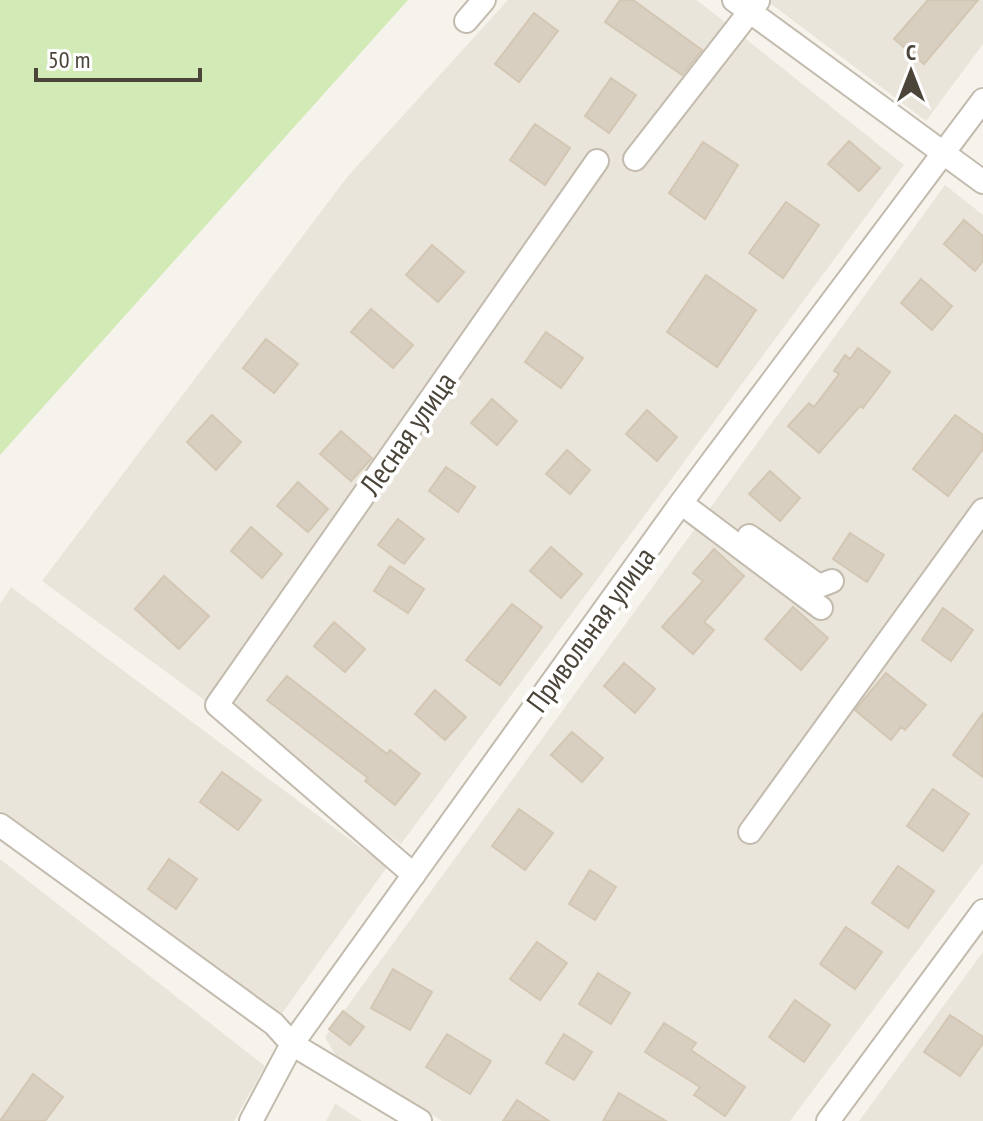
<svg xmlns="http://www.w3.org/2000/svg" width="983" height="1121" font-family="'PT Sans Narrow',sans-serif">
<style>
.residential{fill:#eae5da}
.green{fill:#d2eab5}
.building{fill:#d8cfc1;stroke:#d3c7b4;stroke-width:2}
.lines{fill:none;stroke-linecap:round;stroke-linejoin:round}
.minor-casing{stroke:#c2bbae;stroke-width:26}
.minor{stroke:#fff;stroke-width:22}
.labels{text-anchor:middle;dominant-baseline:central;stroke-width:8;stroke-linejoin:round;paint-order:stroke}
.street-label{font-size:30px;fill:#4b4439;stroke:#fff}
</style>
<rect width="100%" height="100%" fill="#f6f3ec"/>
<!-- residential -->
<path class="residential" d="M508,0H697L904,165L401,844L42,581L348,176Z
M766,0H983V44L926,121Z
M945,185L983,215V863L790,1121H442L336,1056L325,1037Z
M11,587L387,867L278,1019L0,811V604Z
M0,859L265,1066L234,1121H0Z
M983,952V1121H859Z
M335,1104H336L362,1121H326Z"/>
<!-- green -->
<path class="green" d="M0,0H408L0,455Z"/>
<!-- building -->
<path class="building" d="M620,0H633L702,50L682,75L605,22Z
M928,0H978L924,64L894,39Z
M534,13L558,31L519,82L495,64Z
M611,78L636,95L609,133L585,116Z
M535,124L570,148L545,185L510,160Z
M849,141L880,168L859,191L828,164Z
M703,142L738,165L705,219L669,193Z
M786,202L819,225L783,278L749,253Z
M964,220L983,236V261L975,271L944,244Z
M432,245L464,272L438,302L406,275Z
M706,275L756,310L717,367L667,332Z
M921,279L952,306L932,330L901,303Z
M371,309L413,345L393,368L351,332Z
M546,332L583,358L561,388L525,362Z
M266,339L298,364L274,393L243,368Z
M858,348L890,372L863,408L860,406L819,453L788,426L809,403L814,407L839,374L834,371L845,355L850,359Z
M492,399L517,421L497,445L471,423Z
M647,410L677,437L657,461L626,434Z
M212,415L241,442L216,470L187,442Z
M955,415L983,435V449L948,496L913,469Z
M341,431L372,458L351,481L320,454Z
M567,450L590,470L570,494L546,474Z
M446,467L475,487L458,512L429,491Z
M770,471L800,498L780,521L749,494Z
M298,482L328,509L308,532L277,506Z
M398,519L424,539L404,564L378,545Z
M251,527L282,554L262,578L231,551Z
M850,533L884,555L867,582L833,559Z
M551,547L582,574L561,598L530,571Z
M714,549L744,576L704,622L714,630L693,654L662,627L703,581L693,573Z
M390,566L424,589L408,613L374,591Z
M164,576L209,616L179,649L135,609Z
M512,604L542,627L500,685L466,660Z
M793,607L828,638L801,670L765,639Z
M943,608L973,630L951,661L922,640Z
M334,622L365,649L345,672L314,646Z
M624,663L655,689L635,713L604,686Z
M886,673L926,705L905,730L901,727L891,740L855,710Z
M287,676L387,754L390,750L420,774L395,805L365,781L368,778L267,700Z
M435,690L466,717L445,740L415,714Z
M983,713V777L953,755Z
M572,732L603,758L582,782L551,755Z
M222,772L261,800L238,830L200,802Z
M933,789L969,814L943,851L907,826Z
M519,809L553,833L525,870L492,846Z
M169,859L197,879L176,909L148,889Z
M898,866L934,891L908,928L872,903Z
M590,870L616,887L595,920L569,904Z
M846,927L882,952L855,989L820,964Z
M537,942L567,963L540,1000L510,979Z
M393,969L432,992L410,1030L371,1008Z
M598,973L630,993L611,1024L579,1004Z
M795,1000L830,1025L804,1062L769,1037Z
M343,1011L364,1027L350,1045L329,1029Z
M950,1015L983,1037V1043L960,1076L924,1052Z
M664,1023L696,1043L691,1050L745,1087L725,1116L694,1095L700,1087L645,1052Z
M447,1034L491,1061L470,1094L426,1067Z
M564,1034L592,1052L574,1080L546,1063Z
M33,1074L63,1097L45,1121H0Z
M619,1093L666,1121H603Z
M517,1100L549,1121H503Z"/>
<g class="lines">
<!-- minor casing -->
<g class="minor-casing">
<path id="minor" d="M734,0L983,182
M466,21L484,0
M635,159L758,1
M681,503L821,608
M749,536L819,586L832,581
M0,825L274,1024L292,1044L251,1121
M750,832L983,510
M414,875L217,705L597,161
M420,1121L292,1044L681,503L983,100
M828,1121L983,911"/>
</g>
<!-- minor -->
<use href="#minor" class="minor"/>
</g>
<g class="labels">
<!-- street labels -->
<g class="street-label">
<text transform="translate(407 433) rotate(-55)">Лесная улица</text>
<text transform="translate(590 629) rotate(-54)">Привольная улица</text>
</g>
</g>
<!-- north arrow -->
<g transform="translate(911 72)" stroke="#ffffff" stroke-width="6" paint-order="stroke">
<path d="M0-6L14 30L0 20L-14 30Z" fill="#4b4439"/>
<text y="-12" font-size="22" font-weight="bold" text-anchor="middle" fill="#4b4439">С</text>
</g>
<!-- scale -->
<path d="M36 68v12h164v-12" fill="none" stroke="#4b4439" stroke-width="4"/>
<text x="48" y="68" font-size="24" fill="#4b4439" stroke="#ffffff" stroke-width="6" paint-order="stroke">50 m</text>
</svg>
